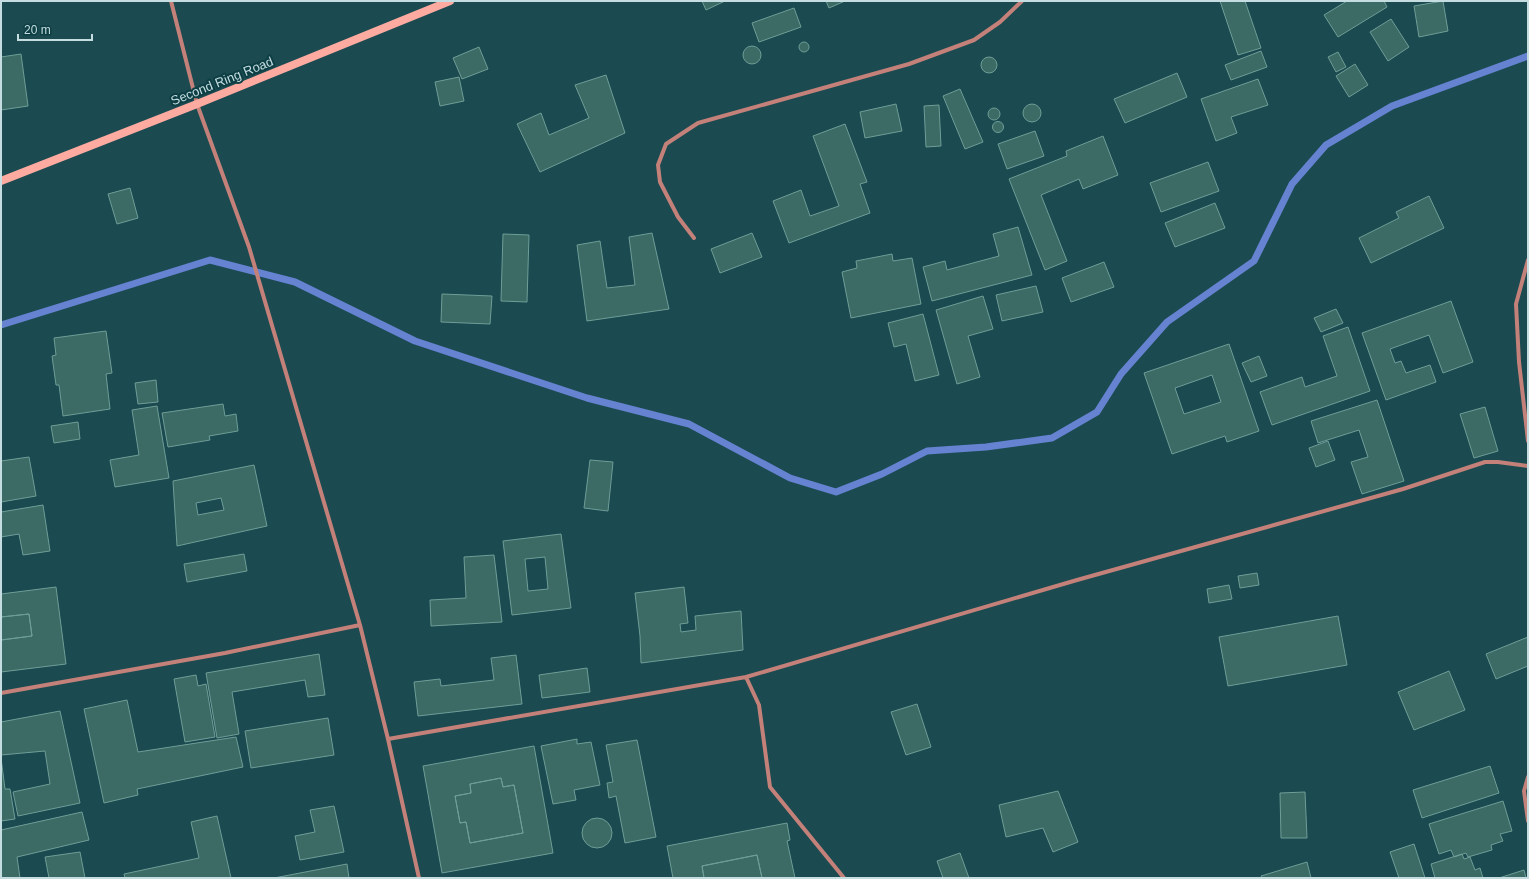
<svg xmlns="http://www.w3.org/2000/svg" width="1529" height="879" font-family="Helvetica,sans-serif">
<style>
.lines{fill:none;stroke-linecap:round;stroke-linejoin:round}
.stream{stroke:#6583d1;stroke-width:7}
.building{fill:#3c6a65;stroke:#6f9e98;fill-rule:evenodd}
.street{stroke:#c3817a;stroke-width:4}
.secondary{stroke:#fdaaa1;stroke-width:8}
.labels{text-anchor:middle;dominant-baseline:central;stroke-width:4;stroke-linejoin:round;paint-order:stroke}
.street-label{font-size:13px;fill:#c5dde0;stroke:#0d3f45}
</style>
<rect width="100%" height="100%" fill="#1b4a50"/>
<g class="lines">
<!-- stream -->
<path class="stream" d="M1,325L210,260L295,282L415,341L587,398L689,424L790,478L836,492L882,474L927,451L986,447L1052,438L1097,412L1121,374L1167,322L1254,261L1292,184L1326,145L1392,106L1528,56"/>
</g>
<!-- building -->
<path class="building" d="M702,1H725L706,10Z
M826,1H845L829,8Z
M1220,1H1245L1261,48L1238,55Z
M1347,1H1384L1387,7L1338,37L1324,15Z
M1443,1L1448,31L1419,37L1414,6Z
M794,8L801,27L759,42L752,23Z
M1391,19L1409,47L1388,61L1370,32Z
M799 47a5 5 0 1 1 10 0a5 5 0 1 1-10 0Z
M743 55a9 9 0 1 1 18 0a9 9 0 1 1-18 0Z
M479,47L488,69L462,79L453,58Z
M1261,51L1267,67L1231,80L1225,65Z
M1338,52L1346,67L1336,72L1328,57Z
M21,54L28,106L1,110V57Z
M981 65a8 8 0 1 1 16 0a8 8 0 1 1-16 0Z
M1355,64L1368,85L1349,97L1336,76Z
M1177,73L1187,97L1125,123L1114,99Z
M606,75L625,133L540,172L517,124L541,113L549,135L589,118L575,85Z
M459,77L464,101L440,106L435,82Z
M1258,79L1268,105L1231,117L1237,133L1216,141L1201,99Z
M960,89L983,142L965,149L943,96Z
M1023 113a9 9 0 1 1 18 0a9 9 0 1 1-18 0Z
M896,104L902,131L865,138L860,112Z
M939,105L941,146L926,147L924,106Z
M988 114a6 6 0 1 1 12 0a6 6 0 1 1-12 0Z
M992.5 127a5.5 5.5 0 1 1 11 0a5.5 5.5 0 1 1-11 0Z
M845,124L867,182L860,184L870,213L789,243L773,201L801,190L810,216L839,206L813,136Z
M1035,131L1044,156L1007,169L998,144Z
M1103,136L1118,175L1083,189L1079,179L1041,195L1067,261L1045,270L1009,179L1067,156L1066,151Z
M1208,162L1219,191L1161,212L1150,183Z
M130,188L138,218L117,224L108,194Z
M1429,196L1444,228L1371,263L1359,238L1399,218L1396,212Z
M1215,203L1225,228L1175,247L1165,223Z
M1018,227L1032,275L932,301L923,267L945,261L947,270L999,256L993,234Z
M652,233L669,309L587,321L577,245L600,241L607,288L635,285L629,237Z
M752,233L762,257L720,273L711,249Z
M503,234L529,235L527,302L501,301Z
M892,254L893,261L912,258L921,304L851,318L842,272L857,268L856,261Z
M1104,262L1114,287L1071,302L1062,278Z
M1036,286L1043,312L1002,321L996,295Z
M442,294L492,296L490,324L441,322Z
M983,296L993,329L968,336L980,377L957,384L936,310Z
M1451,301L1473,362L1443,373L1429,335L1390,349L1395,363L1401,361L1406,373L1430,365L1436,382L1386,400L1362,333Z
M1336,309L1343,323L1321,332L1314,318Z
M923,314L939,375L915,381L906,344L894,347L888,323Z
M1348,327L1370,391L1272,425L1260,392L1302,377L1305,387L1337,376L1323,336Z
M106,331L112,373L106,374L110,409L63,416L59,385H56L52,356L56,355L54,338Z
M1229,344L1259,431L1227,442L1225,436L1172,454L1144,373ZM1212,375L1221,402L1184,414L1175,388Z
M1259,356L1267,376L1251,382L1242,363Z
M156,380L158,402L138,404L135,383Z
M1377,400L1404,481L1362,494L1351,462L1368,457L1359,430L1318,443L1311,421Z
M223,404L225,416L236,414L238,431L209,436L210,440L168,447L162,413Z
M157,406L169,478L115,487L110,460L139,455L132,410Z
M1485,407L1498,451L1474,458L1460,414Z
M78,422L80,439L54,443L51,426Z
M1328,441L1335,460L1316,467L1309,448Z
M29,457L36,496L1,502V461Z
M590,460L613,462L608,511L584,508Z
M254,465L267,526L177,546L173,481ZM221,498L224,510L198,515L196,503Z
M43,505L50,551L23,555L19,534L1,537V512Z
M561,534L571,608L512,615L503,541ZM545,557L548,589L528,591L525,559Z
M244,554L247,571L187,582L184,564Z
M494,555L502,622L431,626L430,600L466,598L464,557Z
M1257,573L1259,585L1240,588L1238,576Z
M1229,585L1232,599L1209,603L1207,589Z
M56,587L66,664L1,672V640L32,636L29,614L1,617V594Z
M684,587L688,623L680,624L681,632L696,630L695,616L741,611L743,650L641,663L640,636L635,593Z
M29,614L32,636L1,640V617Z
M1338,616L1347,665L1228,686L1219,637Z
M1528,637V666L1496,679L1486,654Z
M319,654L325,695L308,697L305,680L232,692L239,734L217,738L206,673Z
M516,655L522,704L418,716L414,682L440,679L441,686L494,680L491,658Z
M587,668L590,692L542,698L539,675Z
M1449,671L1465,710L1414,730L1398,692Z
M196,675L198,686L206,684L215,737L185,742L174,679Z
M127,700L138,752L236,737L243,767L137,789L138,795L104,803L84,709Z
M917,704L931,747L906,755L891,712Z
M60,711L80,803L18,816L13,792L50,784L45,751L1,755V722Z
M328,718L334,755L251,768L245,731Z
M577,739V744L591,742L600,785L574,790L576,800L553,804L541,746Z
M637,740L656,837L625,843L616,796L609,798L607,783L613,782L606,745Z
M534,746L553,853L442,873L423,766ZM501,778L503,787L514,785L523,833L470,843L466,822L460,823L455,796L471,793L470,784Z
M1,758L5,789H10L15,819L1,821Z
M1490,766L1499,793L1422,818L1413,790Z
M501,778L503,787L514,785L523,833L470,843L466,822L460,823L455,796L471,793L470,784Z
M1058,791L1078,842L1053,852L1043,828L1006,837L999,805Z
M1305,792L1307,838H1281L1280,793Z
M1503,801L1512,831L1500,834L1503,841L1491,845L1492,850L1468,857L1466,853L1454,857L1451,850L1439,854L1429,824Z
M334,806L344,852L300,860L295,836L315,832L310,810Z
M82,812L89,840L17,857L20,878H1V830Z
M217,816L231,878H125L124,874L199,858L191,822Z
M582 833a15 15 0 1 1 30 0a15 15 0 1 1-30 0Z
M787,823L790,840L787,841L795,878H762L757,855L702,866L704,878H673L667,846Z
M1414,844L1425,878H1399L1390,852Z
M80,852L85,878H49L45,857Z
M960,853L969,878H943L937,861Z
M1462,854L1464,859L1470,857L1475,870L1480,868L1483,878H1435L1431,864Z
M757,855L762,878H704L702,866Z
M1307,862L1311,878H1262L1261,876Z
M347,864L349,878H274Z
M1524,870L1526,878H1499Z"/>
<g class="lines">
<!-- street -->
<path class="street" d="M171,1L197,104L249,247L360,625L388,739L419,878
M694,238L678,217L660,182L658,165L666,144L698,123L909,64L974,40L1000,22L1022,1
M1528,260L1516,304L1519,362L1528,441
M746,677L1077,580L1403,489L1485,462H1498L1528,466
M1,693L225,653L360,625
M388,739L746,677L759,705L770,787L844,878
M1528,777L1524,791L1528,821"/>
<!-- secondary -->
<path class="secondary" d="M1,181L197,104L450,1"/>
</g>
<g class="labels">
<!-- street labels -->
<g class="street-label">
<text transform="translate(222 81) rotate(-22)">Second Ring Road</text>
</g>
</g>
<!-- border -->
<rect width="1529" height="879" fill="none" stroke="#c5dde0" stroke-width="4"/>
<!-- scale -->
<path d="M18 34v6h74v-6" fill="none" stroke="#c5dde0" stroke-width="2"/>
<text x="24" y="34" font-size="12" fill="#c5dde0" stroke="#0d3f45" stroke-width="3" paint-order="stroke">20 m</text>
</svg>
